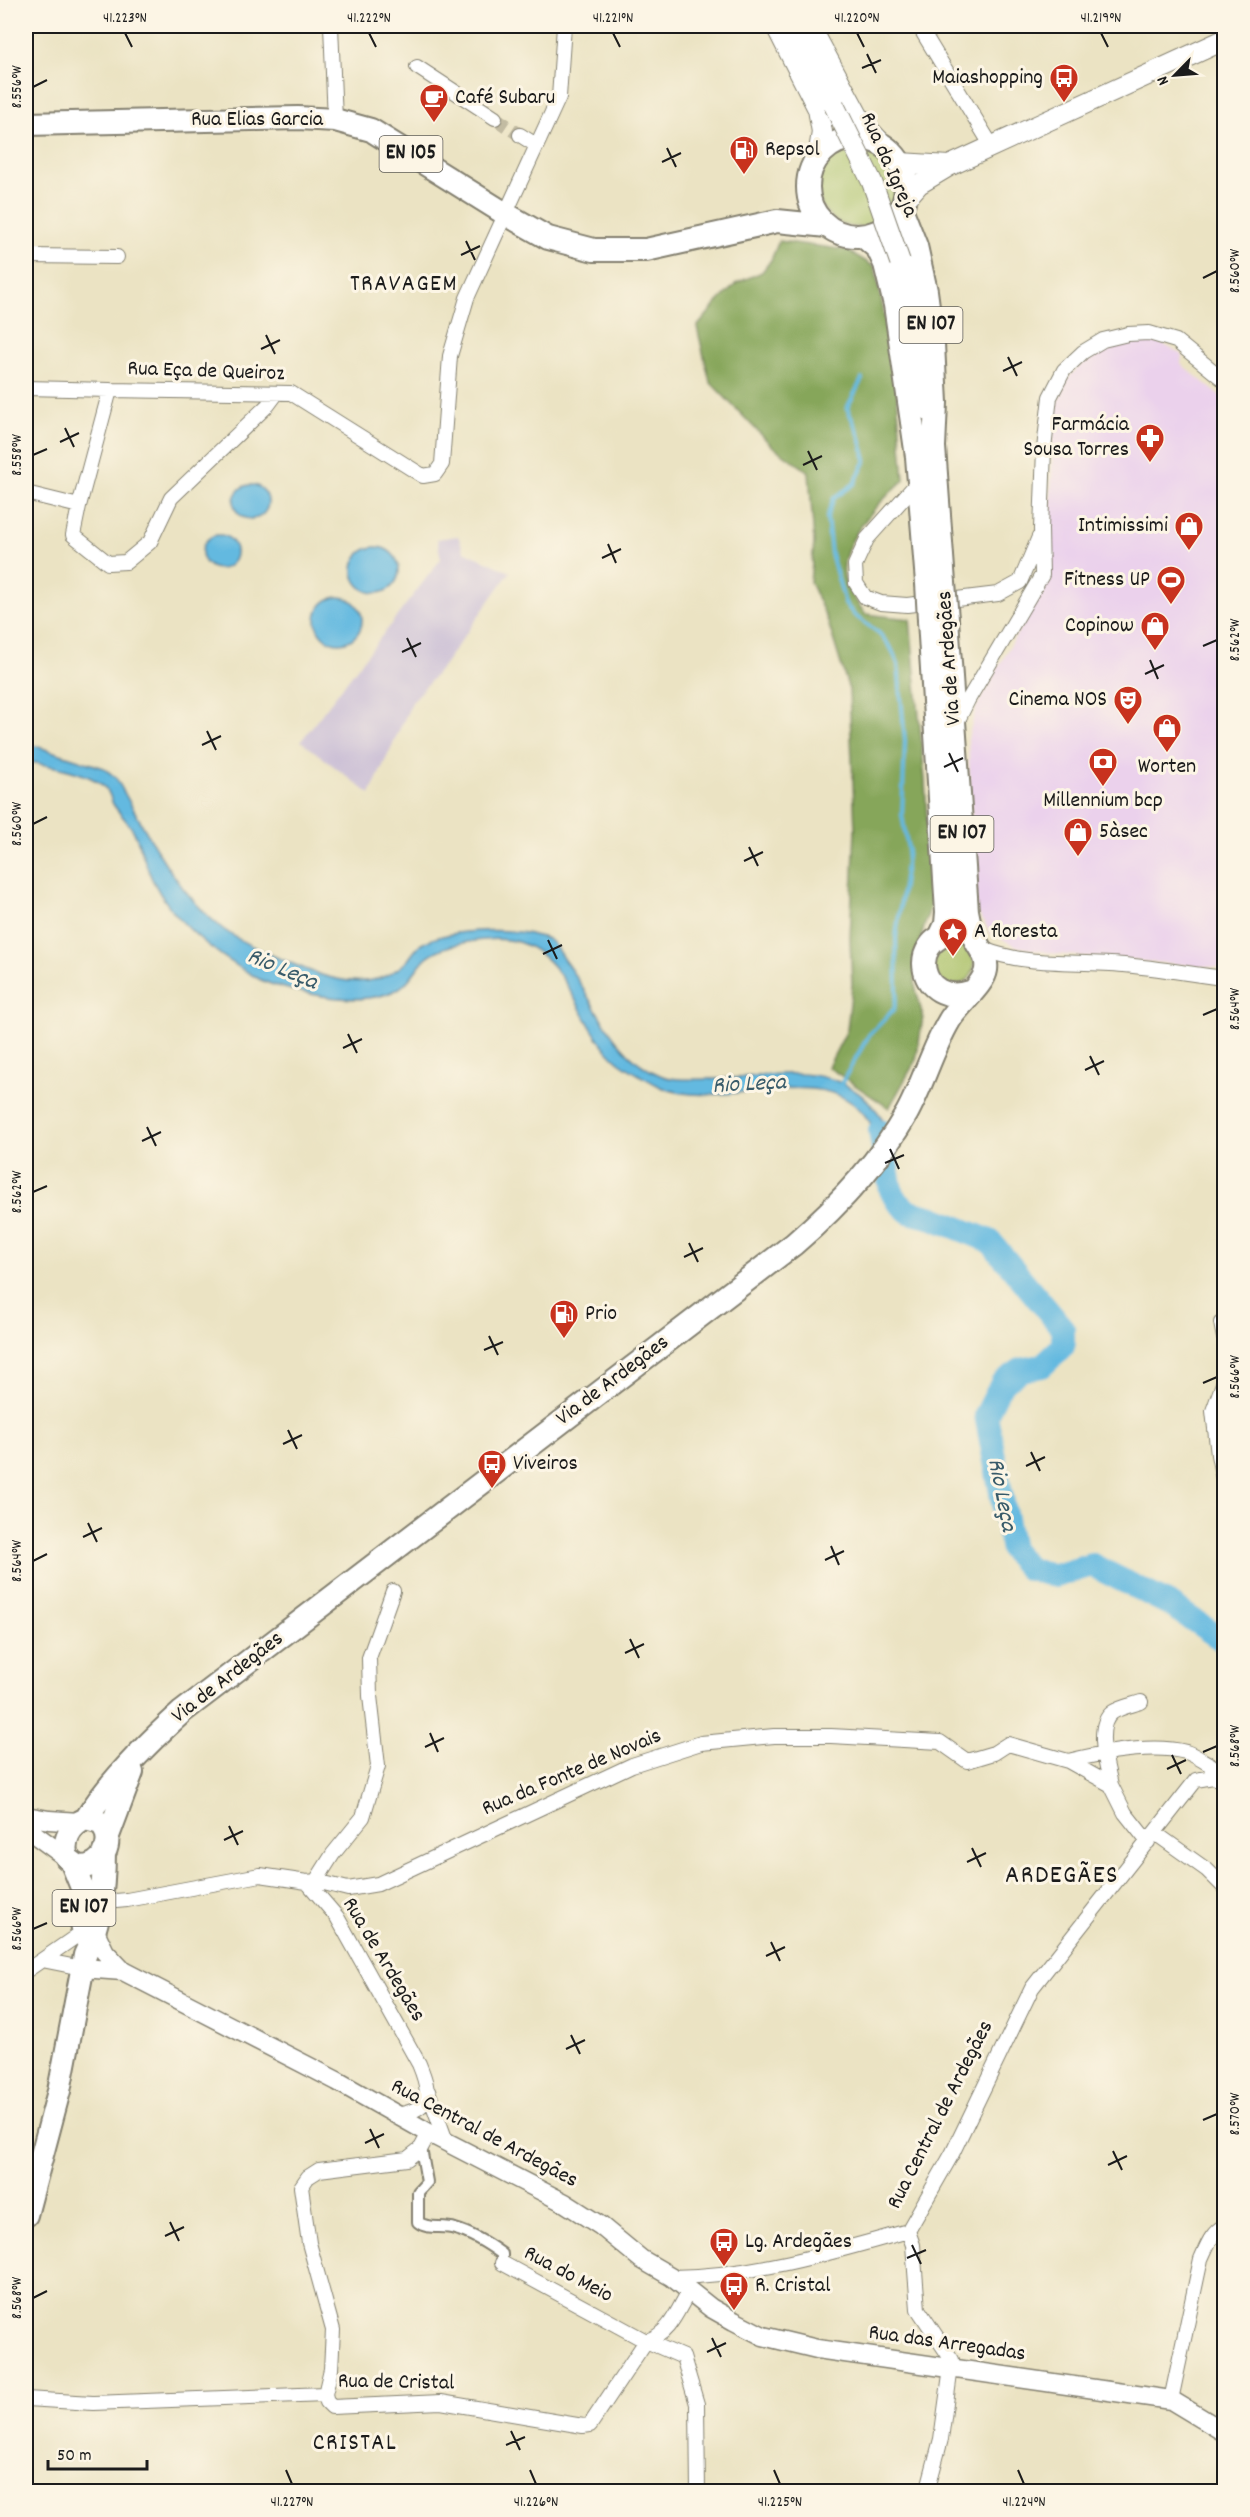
<svg xmlns="http://www.w3.org/2000/svg" width="1250" height="2517" font-family="Dekko,sans-serif">
<style>
.built{fill:#ebd1ec}
.industrial{fill:#cbbfd6}
.green{fill:#a8c065;stroke:#626e40;stroke-width:1.5}
.forest{fill:#86a65a;stroke:#51613b;stroke-width:1.5}
.water{fill:#63b9e0;stroke:#406a7e;stroke-width:1.5}
.lines{fill:none;stroke-linecap:round;stroke-linejoin:round}
.stream{stroke:#63b9e0;stroke-width:4}
.river{stroke:#63b9e0;stroke-width:24}
.minor-tunnel{stroke:#c2bba2;stroke-width:14;stroke-dasharray:14 7;stroke-linecap:butt}
.pedestrian-casing{stroke:#848070;stroke-width:14}
.minor-casing{stroke:#848070;stroke-width:16}
.tertiary-casing{stroke:#848070;stroke-width:21}
.secondary-casing{stroke:#848070;stroke-width:22}
.primary-casing{stroke:#848070;stroke-width:26}
.pedestrian{stroke:#fff;stroke-width:10}
.minor{stroke:#fff;stroke-width:14}
.tertiary{stroke:#fff;stroke-width:18}
.secondary{stroke:#fff;stroke-width:20}
.primary{stroke:#fff;stroke-width:22}
.secondary-bridge-casing{stroke:#848070;stroke-width:22;stroke-linecap:butt}
.primary-bridge-casing{stroke:#848070;stroke-width:26;stroke-linecap:butt}
.secondary-bridge{stroke:#fff;stroke-width:20}
.primary-bridge{stroke:#fff;stroke-width:22}
.ticks{fill:none;stroke:#1c1c1c;stroke-width:2}
.labels{text-anchor:middle;dominant-baseline:central;stroke-width:6;stroke-linejoin:round;paint-order:stroke}
.shield{fill:#fcf5e5;stroke:#5f5d58;stroke-width:1.5}
.shield-label{font-size:21px;font-weight:bold;fill:#1c1c1c}
.poi-label{font-size:22px;fill:#1c1c1c;stroke:#fcf5e5;text-anchor:start}
.street-label{font-size:22px;fill:#1c1c1c;stroke:#fcf5e5}
.neighbourhood-label{font-size:24px;letter-spacing:1.5px;fill:#1c1c1c;stroke:#fcf5e5}
.water-label{font-size:24px;font-style:italic;fill:#385b6a;stroke:#fcf5e5}
.quarter-label{font-size:26px;letter-spacing:1.5px;fill:#1c1c1c;stroke:#fcf5e5}
.neatline{fill:none;stroke:#1c1c1c;stroke-width:2}
.ticks-label{font-size:15px;text-anchor:middle;fill:#1c1c1c}
</style>
<rect width="100%" height="100%" fill="#fcf5e5"/>
<filter id="ink" filterUnits="userSpaceOnUse"><feTurbulence type="fractalNoise" baseFrequency=".0167" numOctaves="2"/><feDisplacementMap in="SourceGraphic" scale="12" xChannelSelector="R" yChannelSelector="G"/><feConvolveMatrix kernelMatrix="1 2 1 2 8 2 1 2 1" color-interpolation-filters="sRGB"/></filter>
<filter id="wash" filterUnits="userSpaceOnUse"><feTurbulence type="fractalNoise" baseFrequency=".008" numOctaves="4" result="noise"/><feDisplacementMap in="SourceGraphic" scale="24" xChannelSelector="R" yChannelSelector="G"/><feGaussianBlur stdDeviation="1.35" result="paint"/><feColorMatrix in="noise" values="0 0 0 0 0 0 0 0 0 0 0 0 0 0 0 0 0 1.4 0 .05"/><feComposite in="paint" operator="in"/></filter>
<g filter="url(#wash)">
<rect width="100%" height="100%" fill="#ebe3c3"/>
<!-- built -->
<path class="built" d="M1121,342H1158L1182,354L1181,364L1224,399V968L1056,954L1019,947L992,935L976,910L968,739L976,708L1048,578L1054,412L1064,382L1088,358Z"/>
<!-- industrial -->
<path class="industrial" d="M458,536L464,551L510,572L443,666L412,702L370,794L301,741L441,559L437,539Z"/>
<!-- green -->
<path class="green" d="M818 188a39 39 0 1 1 78 0a39 39 0 1 1-78 0Z
M934 965a20 20 0 1 1 40 0a20 20 0 1 1-40 0Z"/>
<!-- forest -->
<path class="forest" d="M779,241L847,250L875,267L895,371L904,480C880,501 835,545 845,581C848,592 859,604 865,614L910,619L925,781L931,904L915,958V986L923,1017L916,1060L889,1108L828,1067L847,1030L852,985L850,938L855,830L849,690L827,619L810,582L814,543L809,472L772,446L710,382L697,327L717,303L737,283L762,272L771,260Z"/>
<!-- water -->
<path class="water" d="M234 502a17 17 0 1 1 34 0a17 17 0 1 1-34 0Z
M202 552a17 17 0 1 1 34 0a17 17 0 1 1-34 0Z
M353 570a23 23 0 1 1 46 0a23 23 0 1 1-46 0Z
M316 620a23 23 0 1 1 46 0a23 23 0 1 1-46 0Z
M26,743L104,768L116,778C147,832 173,889 223,929C245,945 273,956 298,966C323,977 356,988 383,977C390,974 399,968 404,964C410,959 414,950 420,945C445,929 503,928 530,934C535,936 545,937 549,940C555,944 560,954 564,960C593,997 612,1056 660,1075C674,1081 693,1079 708,1079C766,1079 825,1057 871,1104C880,1113 886,1125 893,1136L879,1154C877,1146 877,1136 873,1128C834,1051 724,1115 661,1087C648,1080 631,1071 619,1062C578,1029 570,954 514,941C492,936 443,943 426,958C417,967 411,980 401,987C378,1002 347,1000 322,996C305,993 274,987 259,979C218,956 174,923 153,881C145,865 141,846 133,830C127,821 119,813 113,804C111,800 110,793 106,789C92,771 47,766 26,761Z"/>
<g class="lines">
<!-- stream -->
<path class="stream" d="M841,1084L869,1035L894,1009L897,994L896,937L908,849L902,815L905,741L898,664L891,648L879,633L854,615L845,603L831,554L827,517L834,498L854,484L866,460L859,434L847,408L862,379"/>
<!-- river -->
<path class="river" d="M880,1131L891,1190L897,1201L909,1212L933,1218L990,1241L1063,1329V1346L1042,1366L1021,1370L1002,1383L986,1415L1012,1550L1029,1569L1055,1576L1092,1565L1171,1605L1224,1641"/>
</g>
</g>
<g filter="url(#ink)">
<g class="lines">
<!-- minor-tunnel -->
<path class="minor-tunnel" d="M495,118L520,135"/>
<!-- pedestrian casing -->
<g class="pedestrian-casing">
<path id="pedestrian" d="M421,2148L427,2182L418,2192V2222C427,2230 443,2225 455,2229C473,2234 487,2243 502,2254V2263"/>
</g>
<!-- minor casing -->
<g class="minor-casing">
<path id="minor" d="M331,26L335,120
M919,26L993,148
M417,67L495,118
M520,135L536,145
M26,256L117,257
M26,388L110,390
M919,481L867,539L855,565L856,583L865,597L881,603L907,605L998,594L1020,582L1039,537
M26,493L79,506L73,535L108,563L126,562L150,542L171,498L268,405L277,393
M79,506L110,390L291,393L423,476L435,474L442,464L450,356L467,298L559,97L564,26
M956,724L968,700L1042,575L1041,529L1044,449L1050,397L1064,370L1083,352L1103,340L1128,334L1149,333L1176,341L1224,380
M983,949C1027,967 1078,960 1124,965C1158,968 1191,974 1224,978
M1224,1321L1221,1323L1224,1338
M1224,1381L1213,1411L1218,1455L1224,1484
M1068,1761C1101,1753 1152,1743 1186,1752C1195,1755 1203,1761 1211,1765L1213,1777
M1111,1785C1107,1766 1094,1725 1113,1712C1121,1707 1132,1705 1141,1702
M1155,1833L1207,1870L1224,1887
M316,1881L333,1854L363,1817L378,1766L370,1696L369,1658L393,1591
M307,1882L316,1881L348,1889L378,1884L632,1765L701,1743L774,1736H831L940,1742L967,1761L994,1753L1008,1744L1068,1761L1111,1785L1125,1813L1148,1842
M100,1897L116,1901L127,1900L260,1875L307,1882L337,1917L419,2064C431,2093 433,2109 397,2115
M42,1960L82,1968
M26,1971L81,1933
M428,2091L446,2141
M429,2133L421,2148L407,2159L319,2170L308,2177L301,2187L309,2243L333,2330L331,2369L325,2394L327,2402L332,2407L441,2402L583,2426L590,2425L646,2341C670,2334 677,2311 689,2291
M908,2231L913,2245L918,2309L952,2360L941,2439L927,2492
M502,2263L646,2341L683,2357L697,2404L698,2492
M672,2277C752,2276 831,2253 908,2231L952,2154L1032,1988L1196,1780L1213,1777L1224,1781
M26,2399L93,2403L325,2394
M1171,2400L1201,2259C1207,2246 1211,2233 1224,2226"/>
</g>
<!-- tertiary casing -->
<g class="tertiary-casing">
<path id="tertiary" d="M26,1816L49,1820L79,1822
M26,1828L67,1858
M94,1929L105,1952L123,1971L337,2081L429,2133L565,2203L601,2226L641,2259L672,2277L711,2308L734,2321L763,2336L817,2349L1171,2400L1224,2432
M82,1968L123,1971"/>
</g>
<!-- secondary casing -->
<g class="secondary-casing">
<path id="secondary" d="M776,26L818,109L822,132L818,157
M793,26L834,105
M810,26L861,121L887,149
M900,163L949,166
M904,201L919,184L949,166L1224,40
M900,262L915,332L928,410"/>
</g>
<!-- primary casing -->
<g class="primary-casing">
<path id="primary" d="M26,124L298,118L335,120L371,130L504,213L548,238L594,250H646L777,221L827,226
M808 187a49 49 0 1 1 98 0a49 49 0 1 1-98 0Z
M901,208L916,246L926,291L933,344L936,403L934,447L944,583
M863,236L878,249L885,264L895,305L917,457L927,583
M929,620L947,912L946,924L940,937
M954,933C906,939 919,1008 970,992
M86,1819C108,1783 150,1741 182,1712L794,1244C838,1206 878,1164 907,1113C923,1084 932,1050 949,1021C957,1006 984,985 986,970C988,955 979,950 974,937C970,929 969,920 967,911L947,619
M86,1819L101,1823C116,1841 103,1868 79,1867L67,1858C62,1841 70,1825 86,1819Z
M108,1836L132,1772
M72,1863L85,1895L82,1925
M26,2215L59,2091L85,1955C100,1925 104,1885 104,1852"/>
</g>
<!-- pedestrian -->
<use href="#pedestrian" class="pedestrian"/>
<!-- minor -->
<use href="#minor" class="minor"/>
<!-- tertiary -->
<use href="#tertiary" class="tertiary"/>
<!-- secondary -->
<use href="#secondary" class="secondary"/>
<!-- primary -->
<use href="#primary" class="primary"/>
<!-- secondary-bridge casing -->
<g class="secondary-bridge-casing">
<path id="secondary-bridge" d="M834,105L872,182L900,262"/>
</g>
<!-- primary-bridge casing -->
<g class="primary-bridge-casing">
<path id="primary-bridge" d="M927,583L929,620
M944,583L947,619"/>
</g>
<!-- secondary-bridge -->
<use href="#secondary-bridge" class="secondary-bridge"/>
<!-- primary-bridge -->
<use href="#primary-bridge" class="primary-bridge"/>
</g>
</g>
<!-- ticks -->
<path class="ticks" d="M125,33L132,47M369,33L376,47M613,33L620,47M857,33L864,47M1101,33L1108,47M867,54L876,73M862,68L881,60M33,87L47,80M667,148L676,167M662,162L681,153M466,241L475,260M461,255L480,246M1203,278L1217,271M266,335L275,354M261,349L280,340M1008,357L1017,376M1003,371L1022,362M65,428L74,447M60,442L79,433M808,451L817,470M33,455L47,449M803,465L822,456M608,544L616,563M602,558L621,549M407,638L416,657M1203,646L1217,640M402,652L421,643M1150,660L1158,679M1145,674L1164,665M207,731L216,750M202,745L221,736M949,753L958,772M944,767L963,758M33,824L47,817M749,847L758,866M744,861L763,852M548,940L557,959M543,954L562,945M1203,1015L1217,1009M348,1034L357,1053M343,1048L362,1039M1090,1056L1099,1075M1085,1070L1104,1061M147,1127L156,1146M142,1141L161,1132M890,1149L899,1169M885,1163L904,1155M33,1192L47,1186M689,1243L698,1262M684,1257L703,1248M489,1336L498,1355M484,1350L503,1342M1203,1383L1217,1377M288,1430L297,1449M283,1444L302,1435M1031,1452L1040,1471M1026,1466L1045,1457M88,1523L97,1542M83,1537L102,1528M831,1546L839,1565M825,1560L844,1551M33,1561L47,1554M630,1639L639,1658M625,1653L644,1644M430,1733L438,1752M425,1747L444,1738M1203,1752L1217,1746M1172,1755L1181,1774M1167,1769L1186,1760M229,1826L238,1845M224,1840L243,1831M972,1848L981,1867M967,1862L986,1853M33,1929L47,1923M771,1942L780,1961M766,1956L785,1947M571,2035L580,2054M566,2049L585,2040M1203,2120L1217,2114M370,2129L379,2148M365,2143L384,2134M1113,2151L1122,2170M1108,2165L1127,2156M170,2222L179,2241M165,2236L184,2227M912,2245L921,2264M907,2258L926,2250M33,2298L47,2291M712,2338L721,2357M707,2352L726,2343M511,2431L520,2450M506,2445L525,2437M286,2470L292,2484M530,2470L536,2484M774,2470L780,2484M1018,2470L1024,2484"/>
<!-- icons -->
<defs>
<g id="bus-pin" transform="scale(1.5)"><path d="M0 17L-7.5 6A9.5 9.5 0 1 1 7.5 6Z" fill="#c8321e" stroke="#fcf5e5"/><path d="M-5-6H5V4H4V6H2V4H-2V6H-4V4H-5ZM-3.5-4V0h7V-4ZM-3.5 1.2v1.5H-2V1.2ZM2 1.2v1.5H3.5V1.2Z" fill="#fff"/></g>
<g id="cafe-pin" transform="scale(1.5)"><path d="M0 17L-7.5 6A9.5 9.5 0 1 1 7.5 6Z" fill="#c8321e" stroke="#fcf5e5"/><path d="M-5.5-4.5H6V0H3Q3 3.5 0 3.5H-2.5Q-5.5 3.5-5.5 0ZM3-3.2v2h1.7v-2ZM-6 4.5H4V6H-6Z" fill="#fff"/></g>
<g id="fuel-pin" transform="scale(1.5)"><path d="M0 17L-7.5 6A9.5 9.5 0 1 1 7.5 6Z" fill="#c8321e" stroke="#fcf5e5"/><path d="M-5.5-6h7V0h2V4h1.3V-2.5L3-4.5l.8-.8L6-3V5H2.5V1h-1V6h-7ZM-4.2-4.7v3.2H.2V-4.7Z" fill="#fff"/></g>
<g id="pharmacy-pin" transform="scale(1.5)"><path d="M0 17L-7.5 6A9.5 9.5 0 1 1 7.5 6Z" fill="#c8321e" stroke="#fcf5e5"/><path d="M-2-6h4v4h4v4h-4v4h-4v-4h-4v-4h4Z" fill="#fff"/></g>
<g id="shop-pin" transform="scale(1.5)"><path d="M0 17L-7.5 6A9.5 9.5 0 1 1 7.5 6Z" fill="#c8321e" stroke="#fcf5e5"/><path d="M-5-2.5h2.3a2.7 3.5 0 0 1 5.4 0H5L5.5 6h-11ZM-1.5-2.5h3a1.5 2.3 0 0 0-3 0Z" fill="#fff"/></g>
<g id="stadium-pin" transform="scale(1.5)"><path d="M0 17L-7.5 6A9.5 9.5 0 1 1 7.5 6Z" fill="#c8321e" stroke="#fcf5e5"/><path d="M0-5a6.5 5 0 1 0 0 10a6.5 5 0 1 0 0-10ZM-3.5-1.8h7v3.6h-7Z" fill="#fff"/></g>
<g id="theatre-pin" transform="scale(1.5)"><path d="M0 17L-7.5 6A9.5 9.5 0 1 1 7.5 6Z" fill="#c8321e" stroke="#fcf5e5"/><path d="M-5-5.5Q0-4 5-5.5V0Q5 5 0 6Q-5 5-5 0ZM-3.3-2.5H-1v1.5H-3.3ZM1-2.5H3.3v1.5H1ZM-2.8 1Q0 5.5 2.8 1Z" fill="#fff"/></g>
<g id="bank-pin" transform="scale(1.5)"><path d="M0 17L-7.5 6A9.5 9.5 0 1 1 7.5 6Z" fill="#c8321e" stroke="#fcf5e5"/><path d="M-6-4H6V4H-6ZM0-2.3a2.3 2.3 0 1 0 0 4.6a2.3 2.3 0 1 0 0-4.6Z" fill="#fff"/></g>
<g id="sight-pin" transform="scale(1.5)"><path d="M0 17L-7.5 6A9.5 9.5 0 1 1 7.5 6Z" fill="#c8321e" stroke="#fcf5e5"/><path d="M0-6L1.8-2.2L6-1.7L2.9 1.2L3.7 5.4L0 3.3L-3.7 5.4L-2.9 1.2L-6-1.7L-1.8-2.2Z" fill="#fff"/></g>
</defs>
<g fill-rule="evenodd">
<use href="#bus-pin" x="1064" y="78"/>
<use href="#cafe-pin" x="434" y="98"/>
<use href="#fuel-pin" x="744" y="150"/>
<use href="#pharmacy-pin" x="1150" y="438"/>
<use href="#shop-pin" x="1189" y="526"/>
<use href="#stadium-pin" x="1171" y="580"/>
<use href="#shop-pin" x="1155" y="626"/>
<use href="#theatre-pin" x="1128" y="700"/>
<use href="#shop-pin" x="1167" y="728"/>
<use href="#bank-pin" x="1103" y="762"/>
<use href="#shop-pin" x="1078" y="832"/>
<use href="#sight-pin" x="953" y="932"/>
<use href="#fuel-pin" x="564" y="1314"/>
<use href="#bus-pin" x="492" y="1464"/>
<use href="#bus-pin" x="724" y="2242"/>
<use href="#bus-pin" x="734" y="2286"/>
</g>
<g class="labels">
<!-- shield labels -->
<g class="shield">
<rect x="379.5" y="136" width="63" height="36" rx="4.5"/>
<rect x="899.5" y="307" width="63" height="36" rx="4.5"/>
<rect x="930.5" y="816" width="63" height="36" rx="4.5"/>
<rect x="52.5" y="1890" width="63" height="36" rx="4.5"/>
</g>
<g class="shield-label">
<text x="411" y="154">EN 105</text>
<text x="931" y="325">EN 107</text>
<text x="962" y="834">EN 107</text>
<text x="84" y="1908">EN 107</text>
</g>
<!-- poi labels -->
<g class="poi-label">
<text x="1043" y="78" text-anchor="end">Maiashopping</text>
<text x="455" y="98">Café Subaru</text>
<text x="765" y="150">Repsol</text>
<text x="1129" y="425" text-anchor="end">Farmácia<tspan x="1129" dy="25">Sousa Torres</tspan></text>
<text x="1168" y="526" text-anchor="end">Intimissimi</text>
<text x="1150" y="580" text-anchor="end">Fitness UP</text>
<text x="1134" y="626" text-anchor="end">Copinow</text>
<text x="1107" y="700" text-anchor="end">Cinema NOS</text>
<text x="1167" y="767" text-anchor="middle">Worten</text>
<text x="1103" y="801" text-anchor="middle">Millennium bcp</text>
<text x="1099" y="832">5àsec</text>
<text x="974" y="932">A floresta</text>
<text x="585" y="1314">Prio</text>
<text x="513" y="1464">Viveiros</text>
<text x="745" y="2242">Lg. Ardegães</text>
<text x="755" y="2286">R. Cristal</text>
</g>
<!-- street labels -->
<g class="street-label">
<text x="257" y="120">Rua Elias Garcia</text>
<text transform="translate(888 165) rotate(66)">Rua da Igreja</text>
<text transform="translate(206 372) rotate(2)">Rua Eça de Queiroz</text>
<text transform="translate(950 658) rotate(-94)">Via de Ardegães</text>
<text transform="translate(613 1381) rotate(-37)">Via de Ardegães</text>
<text transform="translate(228 1678) rotate(-38)">Via de Ardegães</text>
<text transform="translate(572 1773) rotate(-23)">Rua da Fonte de Novais</text>
<text transform="translate(383 1960) rotate(59)">Rua de Ardegães</text>
<text transform="translate(941 2115) rotate(-63)">Rua Central de Ardegães</text>
<text transform="translate(484 2134) rotate(28)">Rua Central de Ardegães</text>
<text transform="translate(568 2275) rotate(28)">Rua do Meio</text>
<text transform="translate(947 2344) rotate(8)">Rua das Arregadas</text>
<text transform="translate(396 2383) rotate(1)">Rua de Cristal</text>
</g>
<!-- neighbourhood labels -->
<g class="neighbourhood-label">
<text x="404" y="285">TRAVAGEM</text>
<text x="355" y="2444">CRISTAL</text>
</g>
<!-- water labels -->
<g class="water-label">
<text transform="translate(282 970) rotate(23)">Rio Leça</text>
<text transform="translate(749 1085) rotate(-3)">Rio Leça</text>
<text transform="translate(1001 1495) rotate(79)">Rio Leça</text>
</g>
<!-- quarter labels -->
<g class="quarter-label">
<text x="1062" y="1876">ARDEGÃES</text>
</g>
</g>
<!-- margin -->
<rect width="1250" height="2517" fill="none" stroke="#fcf5e5" stroke-width="66"/>
<!-- north arrow -->
<g transform="translate(1175 75) rotate(245)" stroke="#fcf5e5" stroke-width="4.5" paint-order="stroke">
<path d="M0-4.5L10 22L0 15L-10 22Z" fill="#1c1c1c"/>
<text y="-9" font-size="16" font-weight="bold" text-anchor="middle" fill="#1c1c1c">N</text>
</g>
<!-- scale -->
<path d="M48 2460v9h99v-9" fill="none" stroke="#1c1c1c" stroke-width="3"/>
<text x="57" y="2460" font-size="18" fill="#1c1c1c" stroke="#fcf5e5" stroke-width="4.5" paint-order="stroke">50 m</text>
<rect x="33" y="33" width="1184" height="2451" class="neatline"/>
<g class="ticks-label">
<text x="125" y="22">41.223°N</text>
<text x="369" y="22">41.222°N</text>
<text x="613" y="22">41.221°N</text>
<text x="857" y="22">41.220°N</text>
<text x="1101" y="22">41.219°N</text>
<text transform="translate(16 87) rotate(-90)" y="5">8.556°W</text>
<text transform="translate(1234 271) rotate(-90)" y="5">8.560°W</text>
<text transform="translate(16 455) rotate(-90)" y="5">8.558°W</text>
<text transform="translate(1234 640) rotate(-90)" y="5">8.562°W</text>
<text transform="translate(16 824) rotate(-90)" y="5">8.560°W</text>
<text transform="translate(1234 1009) rotate(-90)" y="5">8.564°W</text>
<text transform="translate(16 1192) rotate(-90)" y="5">8.562°W</text>
<text transform="translate(1234 1377) rotate(-90)" y="5">8.566°W</text>
<text transform="translate(16 1561) rotate(-90)" y="5">8.564°W</text>
<text transform="translate(1234 1746) rotate(-90)" y="5">8.568°W</text>
<text transform="translate(16 1929) rotate(-90)" y="5">8.566°W</text>
<text transform="translate(1234 2114) rotate(-90)" y="5">8.570°W</text>
<text transform="translate(16 2298) rotate(-90)" y="5">8.568°W</text>
<text x="292" y="2506">41.227°N</text>
<text x="536" y="2506">41.226°N</text>
<text x="780" y="2506">41.225°N</text>
<text x="1024" y="2506">41.224°N</text>
</g>
</svg>
